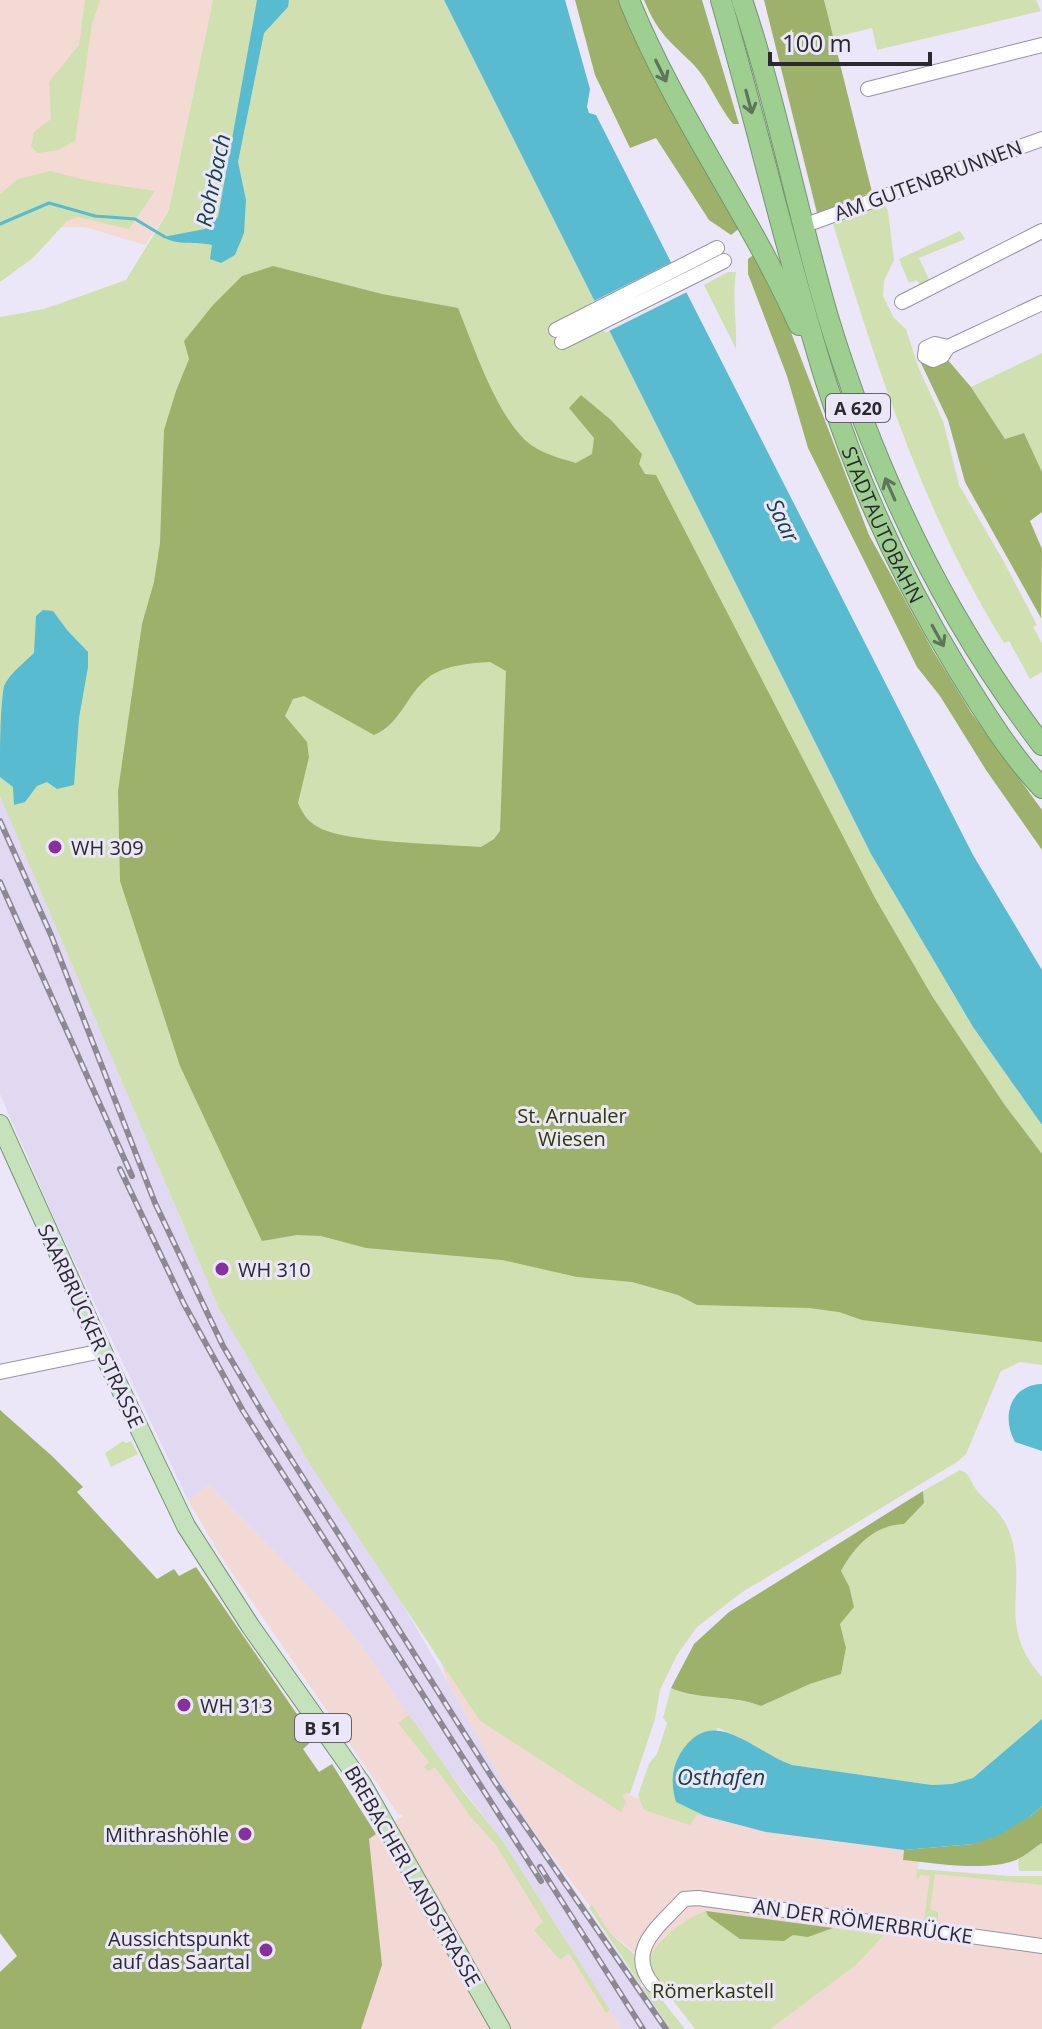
<svg xmlns="http://www.w3.org/2000/svg" width="1042" height="2029" font-family="'Open Sans',sans-serif">
<style>
.commercial{fill:#f3d9d5}
.industrial{fill:#f3dad2}
.built{fill:#e0d9f1}
.green{fill:#d1e0b0}
.forest{fill:#9db16b;fill-rule:evenodd}
.water{fill:#58bbcf}
.pier{fill:#ebe7f8}
.lines{fill:none;stroke-linecap:round;stroke-linejoin:round}
.stream{stroke:#58bbcf;stroke-width:3}
.minor-casing{stroke:#9692a1;stroke-width:16}
.major-casing{stroke:#75956f;stroke-width:20}
.highway-casing{stroke:#75956f;stroke-width:22}
.minor{stroke:#fff;stroke-width:14}
.major{stroke:#c5e2bd;stroke-width:18}
.highway{stroke:#9ecf91;stroke-width:20}
.rail-casing{stroke:#8c8995;stroke-width:6}
.rail{stroke:#ebe7f8;stroke-width:3;stroke-dasharray:9;stroke-linecap:butt}
.oneway{stroke:#5e745b}
.poi-dot{fill:#87309e;stroke:#ebe7f8;stroke-width:3}
.labels{text-anchor:middle;dominant-baseline:central;stroke-width:6;stroke-linejoin:round;paint-order:stroke}
.shield{fill:#ebe7f8;stroke:#64626b;stroke-width:2}
.shield-label{font-size:18px;font-weight:bold;fill:#2a292f}
.street-label{font-size:20px;fill:#2a292f;stroke:#ebe7f8}
.poi-label{font-size:20px;fill:#2a292f;stroke:#ebe7f8;text-anchor:start}
.park-label{font-size:20px;fill:#2e3903;stroke:#ebe7f8}
.water-label{font-size:22px;font-style:italic;fill:#14414a;stroke:#ebe7f8}
</style>
<rect width="100%" height="100%" fill="#ebe7f8"/>
<!-- commercial -->
<path class="commercial" d="M209,1485L332,1610L363,1647L594,1982L622,2029H361L382,1965L369,1839L403,1816L398,1814L220,1555L188,1500Z
M440,1659L534,1754L644,1801L676,1802L705,1816L766,1832L904,1850L903,1860L918,1862V1870L1010,1876H1042V2029H770L795,2010L647,1962L610,1933L537,1836L498,1774L447,1681Z"/>
<!-- industrial -->
<path class="industrial" d="M0,0H213L169,210L145,245L85,227H0Z"/>
<!-- built -->
<path class="built" d="M0,795L66,943L184,1227L447,1681L498,1774L537,1836L671,2029H622L502,1840L442,1763L363,1647L332,1610L209,1485L188,1500L55,1220L0,1094Z"/>
<!-- green -->
<path class="green" d="M85,0H100L92,24L75,141L58,150L38,153L31,147L34,132L51,119L49,82L79,45Z
M213,0H444L871,854L973,1027L1042,1125V1365L1020,1362L1001,1371L966,1454L957,1462L741,1593L697,1627L677,1655L660,1690L655,1719L630,1794L625,1793L623,1796L626,1802L621,1812L480,1721L310,1464L219,1308L0,796V317L44,309L126,280L169,210Z
M824,0H1036L1041,11L877,50L872,28L832,38Z
M50,171L89,181L155,191L129,229L78,217L67,221L33,258L0,282V194L18,179Z
M882,205L886,206L888,211L894,260L884,281L883,296L894,318L906,329L919,369L943,421L959,485L1003,560L1037,625L1033,627L1042,643V672L1030,679L1009,641L1004,643C923,513 878,370 833,224Z
M960,231L965,239L919,258L930,281L920,286L917,280L909,283L899,259Z
M728,272H736C732,298 737,323 736,349L704,285Z
M1042,353V472L1024,433L1005,439L971,387Z
M123,1441L126,1443L131,1441L138,1454L111,1467L105,1453Z
M960,1470C971,1474 969,1479 975,1488C987,1504 1001,1510 1009,1531C1030,1588 994,1623 1042,1677V1719L973,1778L952,1784L932,1785L792,1765C766,1756 745,1738 718,1728L676,1802L705,1816L697,1815L690,1825L644,1810L638,1795L649,1764L657,1754L667,1723L663,1718L671,1688C701,1701 730,1695 761,1706L810,1684L841,1674L846,1648L840,1624L849,1586L841,1571C855,1546 874,1525 904,1523L924,1503L923,1491Z
M409,1715L461,1789L502,1840L610,2010L606,2013L569,1953L560,1960L534,1930L543,1922L496,1845L471,1817L435,1767L428,1771L424,1767L429,1762L398,1723Z
M1042,1843V1871H1019L1018,1860Z
M917,1869L1010,1876H1042V1885L935,1874L930,1909L938,1912V1922L924,1920L930,1876L920,1875L916,1881Z
M592,1905L610,1933L634,1954L641,1985L589,1908Z
M706,1911L884,1935L856,1965L770,2029H695L650,1971C643,1947 686,1918 706,1911Z
M641,1986L659,1996L685,2029H671Z"/>
<!-- forest -->
<path class="forest" d="M575,0H621L741,227L731,235L709,220L656,138L630,148L595,75Z
M644,0H702L739,124H733C718,106 710,82 694,65C669,40 658,34 644,0Z
M764,0H824L872,192L817,213Z
M756,253L782,309L869,535L932,649L972,714L1042,810V850L986,770L940,696L917,667L808,448L787,376L748,274V259Z
M273,266L382,294L458,308C474,347 495,411 525,440C539,453 559,458 576,463L592,454L594,438L569,408L581,395L611,420L642,454L639,464L645,474L656,475L875,898L932,996L1004,1104L1042,1154V1342L862,1320L839,1312L809,1308L697,1305L678,1295L632,1282L577,1277L502,1260L366,1248L321,1236L297,1235L262,1241L180,1066L120,881L118,791L142,624L154,582L160,543L164,430L176,391L189,359L184,341L213,305L242,276ZM490,662L506,671L500,831L494,839L481,847C445,844 344,843 318,827C307,821 303,814 298,803L309,757L307,742L285,716L293,699L304,696L374,735C401,724 407,693 429,677C445,665 471,663 490,662Z
M947,359L971,387L1005,439L1024,433L1042,472V512L1030,521L1042,549L1041,618L965,482L948,420L920,361Z
M0,1410L52,1456L83,1487L77,1492L157,1579L174,1569L179,1576L196,1567L314,1739L303,1749L319,1772L332,1764L376,1834L369,1839L382,1965L361,2029H0V1972L17,1956L0,1933Z
M923,1491L924,1503L904,1524C874,1525 855,1546 841,1571L849,1586L854,1607L840,1624L846,1648L841,1674L810,1684L761,1706C730,1694 701,1701 671,1688L694,1644L729,1612Z
M1042,1806V1843C1034,1848 1024,1857 1016,1860C986,1872 934,1863 903,1860L904,1850L973,1844L1031,1816Z
M706,1911L833,1928L808,1937L793,1935L784,1941L740,1939L708,1916Z"/>
<!-- water -->
<path class="water" d="M257,0H289L288,7L264,33L238,162L246,200L244,233L235,255L221,263L210,259L212,245C195,241 178,246 163,237L205,229L218,217Z
M444,0H565L590,89L587,107L589,113L596,115L973,855L1042,970V1125L973,1027L871,854Z
M43,610L53,611L67,630L88,652V667L79,718L74,785L57,789L47,782L37,786L25,802L14,805L13,787L0,777C0,752 0,708 4,686C10,673 24,663 34,653L36,616Z
M1042,1384V1451L1015,1442C1001,1417 1010,1385 1042,1384Z
M1042,1719V1806L1031,1816L997,1836L973,1844L904,1850L766,1832L705,1816L676,1802C671,1785 671,1770 680,1754C712,1701 753,1752 792,1765L932,1785L952,1784L973,1778Z"/>
<!-- pier -->
<path class="pier" d="M676,260L691,290L605,333L590,303Z"/>
<g class="lines">
<!-- stream -->
<path class="stream" d="M0,224L49,203L95,216L135,219L165,237"/>
<!-- minor casing -->
<g class="minor-casing">
<path id="minor" d="M868,89L1042,45
M814,222L1042,139
M902,302L1042,231
M556,330L717,248
M562,342L724,261
M948,347L935,344L926,348L925,356L933,360L942,356L948,347L1042,303
M0,1372L102,1351
M653,1985C624,1950 660,1926 684,1899L698,1898L1042,1946"/>
</g>
<!-- major casing -->
<g class="major-casing">
<path id="major" d="M0,1124L107,1361L186,1526L251,1627L362,1784L501,2029"/>
</g>
<!-- highway casing -->
<g class="highway-casing">
<g id="highway">
<path d="M629,0C675,114 749,213 799,325"/>
<path id="s1" d="M721,0C758,128 787,258 827,385C858,483 904,582 958,670C983,710 1009,753 1042,788"/>
<path d="M742,0C777,104 797,212 828,317C875,472 943,616 1042,745"/>
</g>
</g>
<!-- minor -->
<use href="#minor" class="minor"/>
<!-- major -->
<use href="#major" class="major"/>
<!-- highway -->
<use href="#highway" class="highway"/>
<!-- rail casing -->
<g class="rail-casing">
<path id="rail" d="M0,821L51,935L155,1203L223,1346L269,1424L495,1782L666,2029
M0,882L132,1176
M120,1169L184,1304L243,1411L541,1881
M540,1867L643,2029"/>
</g>
<!-- rail -->
<use href="#rail" class="rail"/>
</g>
<!-- one-way arrows -->
<defs><path id="oneway-shaft" d="M-6 0H5M1.5-3L5.5 0L1.5 3" fill="none" stroke-width="1.6" stroke-linecap="round" stroke-linejoin="round" transform="scale(2)"/></defs>
<g class="oneway">
<use href="#oneway-shaft" transform="translate(661 71) rotate(64)"/>
<use href="#oneway-shaft" transform="translate(749 102) rotate(75)"/>
<use href="#oneway-shaft" transform="translate(890 489) rotate(-114)"/>
<use href="#oneway-shaft" transform="translate(938 636) rotate(61)"/>
</g>
<!-- markers -->
<g class="poi-dot">
<circle cx="55" cy="847" r="8"/>
<circle cx="222" cy="1269" r="8"/>
<circle cx="184" cy="1705" r="8"/>
<circle cx="245" cy="1834" r="8"/>
<circle cx="266" cy="1950" r="8"/>
</g>
<g class="labels">
<!-- shield labels -->
<g class="shield">
<rect x="826" y="394" width="64" height="28" rx="6"/>
<rect x="295" y="1714" width="56" height="28" rx="6"/>
</g>
<g class="shield-label">
<text x="858" y="408">A 620</text>
<text x="323" y="1728">B 51</text>
</g>
<!-- street labels -->
<g class="street-label">
<text transform="translate(928 180) rotate(-20)">AM GUTENBRUNNEN</text>
<text stroke="none"><textPath href="#s1" startOffset="550">STADTAUTOBAHN</textPath></text>
<text transform="translate(91 1326) rotate(65)">SAARBRÜCKER STRASSE</text>
<text transform="translate(413 1876) rotate(60)">BREBACHER LANDSTRASSE</text>
<text transform="translate(863 1921) rotate(8)">AN DER RÖMERBRÜCKE</text>
</g>
<!-- poi labels -->
<g class="poi-label">
<text x="71" y="847">WH 309</text>
<text x="238" y="1269">WH 310</text>
<text x="200" y="1705">WH 313</text>
<text x="229" y="1834" text-anchor="end">Mithrashöhle</text>
<text x="250" y="1938" text-anchor="end">Aussichtspunkt<tspan x="250" dy="23">auf das Saartal</tspan></text>
</g>
<!-- park labels -->
<g class="park-label">
<text x="572" y="1115">St. Arnualer<tspan x="572" dy="23">Wiesen</tspan></text>
<text x="713" y="1990">Römerkastell</text>
</g>
<!-- water labels -->
<g class="water-label">
<text transform="translate(212 180) rotate(-78)">Rohrbach</text>
<text transform="translate(784 520) rotate(64)">Saar</text>
<text x="721" y="1776">Osthafen</text>
</g>
</g>
<!-- scale -->
<path d="M770 52v12h160v-12" fill="none" stroke="#2a292f" stroke-width="4"/>
<text x="782" y="52" font-size="24" fill="#2a292f" stroke="#ebe7f8" stroke-width="6" paint-order="stroke">100 m</text>
</svg>
